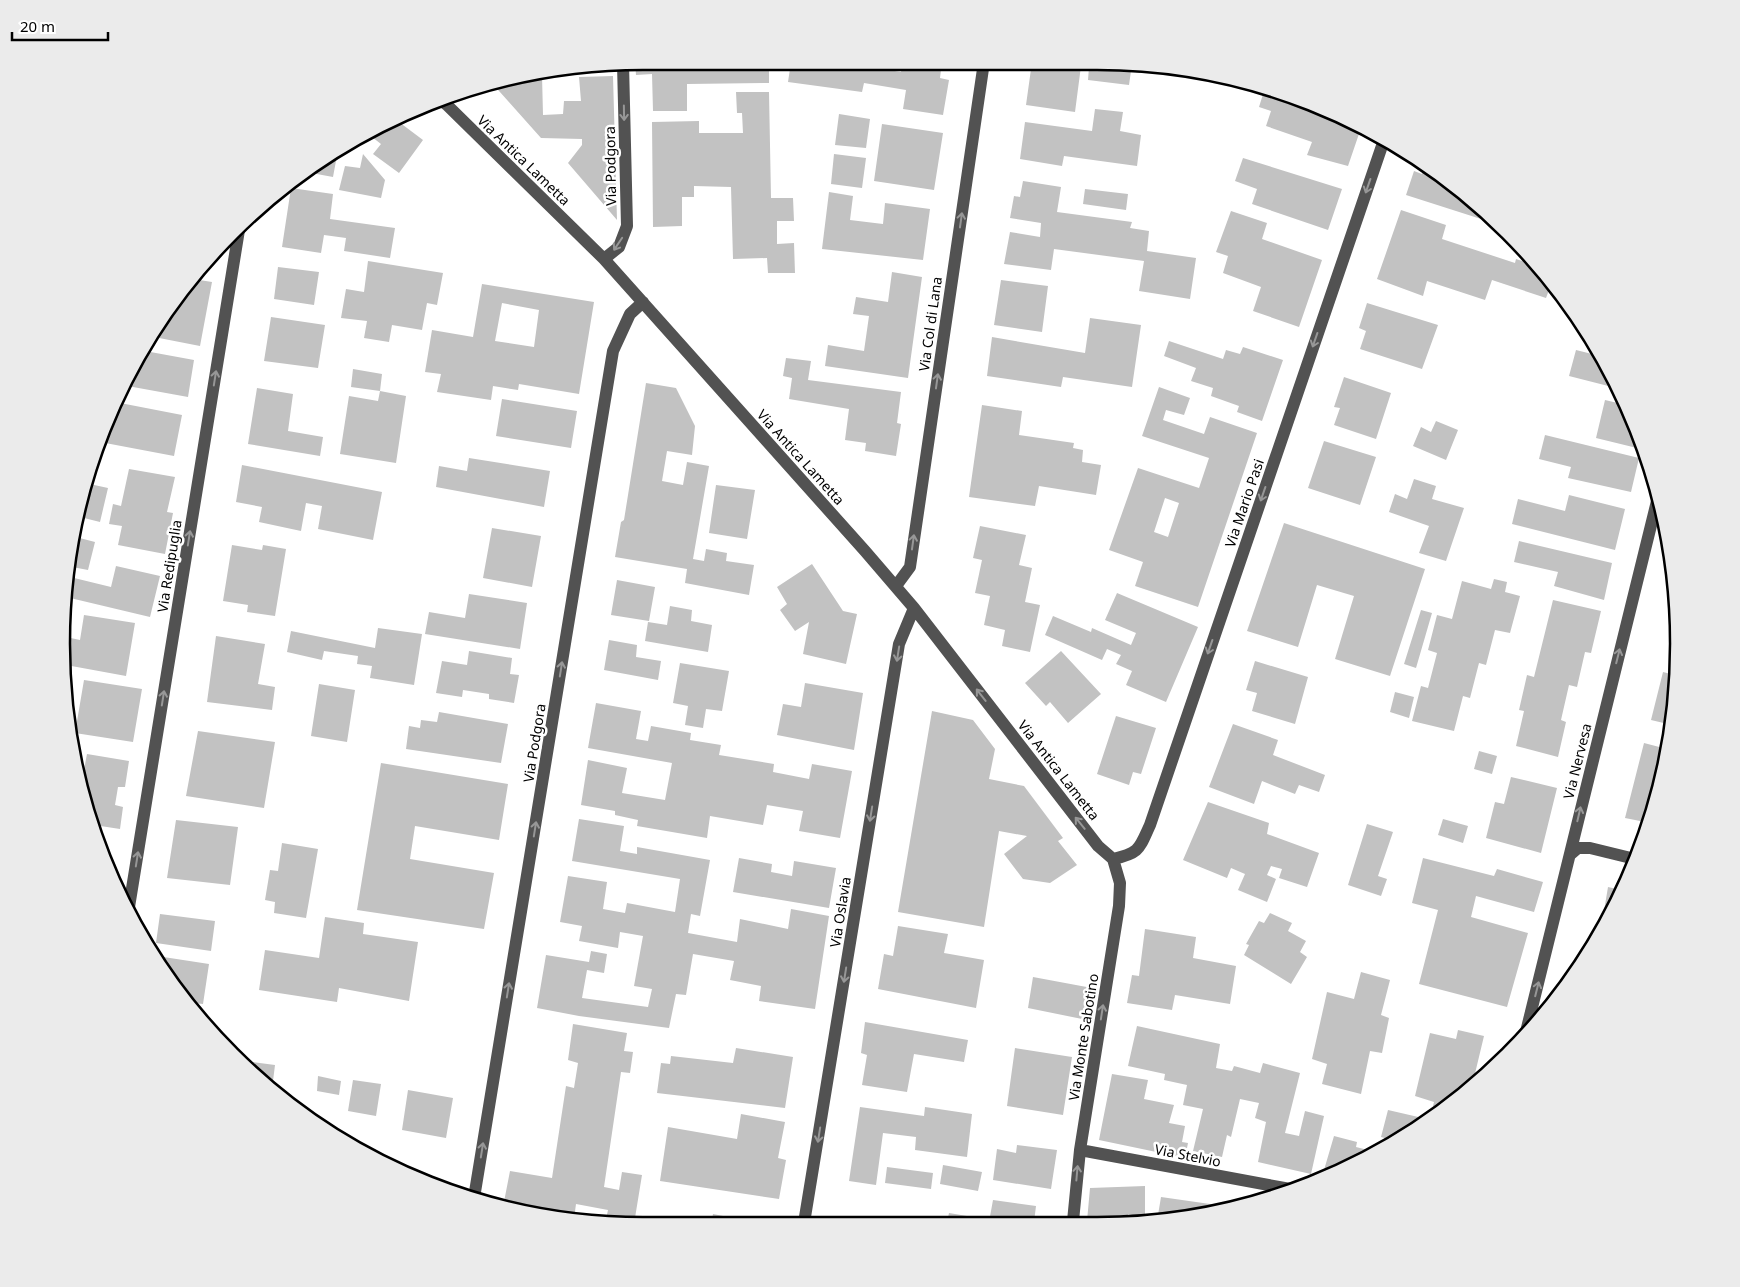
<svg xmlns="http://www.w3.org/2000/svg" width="1740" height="1287" font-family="'Noto Sans',sans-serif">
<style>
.building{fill:#c2c2c2;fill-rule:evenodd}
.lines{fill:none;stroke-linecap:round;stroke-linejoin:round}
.minor{stroke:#525252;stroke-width:12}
.oneway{stroke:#979797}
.labels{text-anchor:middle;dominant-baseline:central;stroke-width:5;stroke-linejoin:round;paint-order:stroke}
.street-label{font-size:14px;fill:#000;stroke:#fff}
.rim{fill:none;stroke:#000;stroke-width:2.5}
</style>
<rect width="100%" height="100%" fill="#fff"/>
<!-- building -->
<path class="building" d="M644,61L764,62L765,68H769V83L687,84V111H653L652,74L636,75L635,62Z
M791,62H864L863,66L901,72L903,62H942L940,78L949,80L943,115L903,109L906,90L864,83L862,92L788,82Z
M1032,62H1134L1141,64L1140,73L1131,71L1129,85L1088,80L1089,67L1081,66L1075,112L1026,105Z
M542,75L543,115L563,114L564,101H581L579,77L613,76L617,220L568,163L582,145V139L541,138L491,82Z
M1264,91L1308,106L1313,104L1320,106L1361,128L1348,166L1307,155L1312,142L1266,126L1271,111L1259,107Z
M736,92H769L771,198H793L794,221H777V244L794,243L795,273H768L767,258L733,259L731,187L694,186V197H682V226L653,227L652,122L699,121V133H743L742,113H737Z
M1095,109L1123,112L1120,131L1141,135L1137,166L1064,156L1062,166L1020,159L1025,122L1092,131Z
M839,114L870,119L866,148L835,145Z
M395,119L423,140L399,173L373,154L381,144L372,137L373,131Z
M882,124L943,133L934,190L874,181Z
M338,150L333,177L306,172L320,159Z
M363,154L385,180L381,198L339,190L345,166L360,168Z
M834,154L866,158L862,188L831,184Z
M1243,158L1342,189L1328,230L1252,204L1257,189L1235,181Z
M1425,163L1453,185L1452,186L1458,188L1481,206L1484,210L1481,219L1406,195L1414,171L1422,174Z
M1023,181L1061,187L1057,212L1132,222L1130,228L1149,231L1147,251L1196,258L1190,299L1139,291L1144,261L1054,249L1051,270L1004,264L1010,232L1040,237L1041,223L1010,218L1014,196L1020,197Z
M291,188L333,194L330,219L395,228L390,258L344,251L346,238L324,235L321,253L282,247Z
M1085,189L1128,194L1126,210L1083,204Z
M829,192L853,196L850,220L883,224L885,203L930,209L923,260L822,249Z
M1401,210L1446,225L1442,239L1515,263L1516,259L1537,266L1539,268L1536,276L1552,282L1546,298L1492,280L1485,300L1427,281L1423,296L1377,279Z
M1231,211L1267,223L1262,239L1322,260L1299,327L1253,311L1261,287L1223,273L1228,256L1216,252Z
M368,261L443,273L437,305L427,303L422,330L392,325L389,342L364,338L367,321L341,318L346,289L364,292Z
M278,267L319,272L314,305L274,299Z
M892,272L922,277L908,378L825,366L828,345L864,351L869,316L853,314L856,297L888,302Z
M193,279L212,282L200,346L154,337Z
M1001,280L1048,286L1042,332L994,325Z
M482,284L594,302L579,394L519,384L518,390L493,386L491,400L437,392L441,374L425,372L432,330L473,337ZM502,303L539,310L534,347L495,341Z
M1367,303L1438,325L1422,369L1360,349L1366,331L1359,328Z
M271,317L325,325L318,368L264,361Z
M1090,318L1141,325L1132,387L1063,377L1061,387L987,376L992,337L1085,353Z
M1169,341L1223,359L1226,350L1240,354L1243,347L1283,360L1262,421L1237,412L1239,406L1211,396L1213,388L1191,381L1196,368L1164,356Z
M1576,350L1600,356L1620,389L1569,376Z
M145,351L194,360L188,397L122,385Z
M786,358L811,361L808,380L901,392L897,423L901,424L896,456L865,451L866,443L845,440L849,409L789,399L792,378L783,376Z
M353,369L382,374L380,391L351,387Z
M1344,377L1391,393L1376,439L1334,425L1340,408L1334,407Z
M646,383L676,388L695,426L692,455L667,451L662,481L683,485L687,462L709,466L693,559L704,561L706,549L727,553L726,561L754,565L749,595L685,583L687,569L615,557L621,522L624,520Z
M1159,387L1190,398L1184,415L1166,410L1163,420L1204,434L1210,417L1257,433L1198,607L1135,586L1143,562L1109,550L1138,468L1199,488L1209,458L1142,436ZM1165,498L1179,503L1168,537L1154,532Z
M257,388L293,394L288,431L323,437L320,456L248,444Z
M380,391L406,396L396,463L340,454L349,396L378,401Z
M502,399L577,411L571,448L496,436Z
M1605,400L1626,405L1641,449L1596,438Z
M115,402L182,415L174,456L100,442Z
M982,405L1022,411L1019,435L1074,443L1073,448L1083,450L1082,462L1101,465L1096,495L1039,486L1035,506L969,497Z
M1436,421L1458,430L1446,460L1413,446L1421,427L1431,432Z
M1545,435L1639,458L1631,492L1568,478L1571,467L1539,459Z
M1324,441L1376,457L1360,505L1308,488Z
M469,458L550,471L544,507L436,487L439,466L467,471Z
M242,465L382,492L373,540L318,529L322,506L306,503L301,531L259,522L262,507L236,502Z
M129,469L175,477L167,512L173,513L165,554L118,545L122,526L109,524L113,504L121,506Z
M1414,479L1436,486L1432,499L1464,508L1446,561L1419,553L1429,526L1389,512L1395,494L1407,499Z
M85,483L108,488L100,522L76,516Z
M716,485L755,490L747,539L709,533Z
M1569,495L1625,509L1615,550L1512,524L1518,499L1565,511Z
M1284,523L1425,569L1390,676L1335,659L1354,596L1317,585L1298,647L1247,631Z
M980,526L1026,535L1019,565L1032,568L1025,602L1040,605L1030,652L1002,646L1005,630L984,625L990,596L975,593L982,560L973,558Z
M492,528L541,536L532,587L483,578Z
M72,536L95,542L88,570L67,566Z
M1519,541L1612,563L1604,600L1554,586L1558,572L1514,562Z
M232,545L262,550L263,545L286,549L275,616L247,612L248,605L223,601Z
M812,564L843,611L857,614L846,664L803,654L809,622L795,631L780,610L787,604L777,587Z
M116,566L160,576L150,617L66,597V576L111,587Z
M1494,579L1507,582L1505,592L1520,596L1510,633L1495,630L1486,665L1479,663L1470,698L1463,696L1454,731L1412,721L1421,686L1428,688L1437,653L1428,650L1437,615L1452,619L1462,581L1491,589Z
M617,580L655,587L649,621L611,615Z
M1117,593L1198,627L1166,702L1126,685L1132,671L1116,664L1121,655L1107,649L1102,660L1045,635L1053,616L1091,632L1092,628L1131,645L1136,633L1105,620Z
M469,594L527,603L520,649L425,634L429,612L465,618Z
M1553,600L1601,611L1591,653L1585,652L1577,687L1569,685L1561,720L1566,722L1558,757L1516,746L1524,711L1519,710L1527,675L1534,677Z
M670,606L692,610L691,621L712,625L708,652L645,641L648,622L667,625Z
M1421,610L1432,613L1416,668L1404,664Z
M84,615L135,623L126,676L66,665V637L80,640Z
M378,628L422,634L414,685L370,678L372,666L357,664L358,656L324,651L322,660L287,652L291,631L375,648Z
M1676,633H1677L1676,661L1670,659Z
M216,636L265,644L258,684L275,687L272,710L207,702Z
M609,640L637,645L636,657L661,661L658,680L604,670Z
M469,651L512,658L510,674L519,675L514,703L489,699V694L463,690L462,697L436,693L442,661L467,665Z
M1061,651L1101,694L1068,723L1050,702L1046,706L1025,683Z
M1255,661L1308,677L1295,724L1252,711L1257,693L1246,690Z
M680,663L729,671L722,711L706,709L703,728L685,725L688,706L673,703Z
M1663,672L1675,675L1672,725L1651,720Z
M84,680L142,689L133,742L75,733Z
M805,683L863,693L854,750L777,735L783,704L801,707Z
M319,684L355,690L347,742L311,736Z
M1395,692L1414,697L1409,718L1390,712Z
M596,703L641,711L636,739L648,741L651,726L691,733L690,740L721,745L719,755L774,764L773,772L809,779L812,764L852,771L840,838L799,831L803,811L767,805L763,825L710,816L707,838L637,826L638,820L615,815V811L581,805L588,760L627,768L622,793L665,800L672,763L588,748Z
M932,711L973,720L995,749L989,779L1024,786L1063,838L1058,841L1077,865L1050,883L1023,879L1004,854L1027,836L999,831L984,927L898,912Z
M439,712L508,724L501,763L406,749L409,726L420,728L421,720L437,722Z
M1116,716L1156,728L1141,774L1133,772L1129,785L1097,774Z
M1233,724L1278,740L1273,755L1325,775L1319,792L1299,785L1295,794L1262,781L1254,804L1209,787Z
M198,731L275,742L264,808L186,796Z
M1644,743L1667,749L1650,823L1625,818Z
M1479,751L1497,756L1492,774L1474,769Z
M87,754L129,761L125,787H118L115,805L123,807L120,829L94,825L82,780Z
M381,763L508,784L499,840L415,826L410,859L494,873L484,929L357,910Z
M1511,777L1557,788L1541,853L1486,838L1495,802L1504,804Z
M1208,802L1269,823L1267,834L1319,853L1307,887L1279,878L1282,869L1271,866L1267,875L1276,879L1267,902L1238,890L1245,874L1231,868L1227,878L1183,860Z
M579,819L624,826L620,851L637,854V847L710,860L700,916L691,914L688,933L737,942L740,919L788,929L791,909L829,916L815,1009L759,1001L761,986L730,980L734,961L693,954L686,995L676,994L669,1028L579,1016L537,1008L546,955L589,962L591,951L607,954L604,973L587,970L582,998L648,1007L652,989L634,986L643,936L620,932L618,948L579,941L582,926L560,922L568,876L607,882L603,909L625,913L627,903L675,912L680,879L572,861Z
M1443,819L1468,826L1463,843L1438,835Z
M176,820L238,827L230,885L167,878Z
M1367,824L1393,832L1378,876L1387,879L1381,896L1348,885Z
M282,843L318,849L306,918L274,913L275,902L265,900L270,870L278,871Z
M739,858L772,864L771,872L792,876L794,861L836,868L829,908L733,892Z
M1423,858L1494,876L1497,869L1543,882L1534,912L1476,896L1471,917L1528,933L1507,1007L1419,984L1438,910L1412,903Z
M1608,887L1621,890L1600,935Z
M1270,913L1292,923L1288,931L1306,941L1300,952L1307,957L1291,984L1244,955L1249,945L1246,944L1259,921L1264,923Z
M160,914L215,921L211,951L156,943Z
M325,917L364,923L363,934L418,942L409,1001L339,988L337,1002L259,990L265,950L319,958Z
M898,926L948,934L944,953L984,960L976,1008L878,989L884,954L893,956Z
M1145,929L1196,937L1193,958L1236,966L1230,1004L1175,995L1172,1010L1127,1003L1132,975L1139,976Z
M157,956L209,964L203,1004L185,1002L182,998Z
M1361,972L1390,980L1381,1015L1389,1018L1382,1053L1370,1051L1361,1094L1322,1084L1327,1064L1312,1059L1327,992L1354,999Z
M1033,977L1092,988L1087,1020L1028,1008Z
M865,1022L968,1040L964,1062L914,1054L907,1092L862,1085L867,1055L861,1053Z
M573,1024L627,1033L624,1051L633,1052L630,1073L621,1072L604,1187L619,1190L622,1172L642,1175L634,1224H605L608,1210L576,1204L574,1219L503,1207L510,1171L552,1178L566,1086L574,1088L578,1063L568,1060Z
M1137,1026L1220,1044L1216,1068L1232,1071L1234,1066L1260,1073L1263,1063L1300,1073L1285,1133L1299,1136L1305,1111L1324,1116L1311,1174L1258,1162L1266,1122L1255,1118L1259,1103L1240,1099L1231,1137L1227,1135L1222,1157L1193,1151L1203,1109L1183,1105L1187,1085L1164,1080L1165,1074L1128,1066Z
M1458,1030L1484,1036L1472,1086L1445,1109L1433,1106L1434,1102L1415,1096L1430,1033L1456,1039Z
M736,1048L793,1057L785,1108L657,1093L661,1063L670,1064L671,1056L733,1063Z
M1015,1048L1072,1057L1063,1115L1007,1106Z
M253,1062L275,1065L273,1081L257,1078L251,1072Z
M1112,1074L1148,1080L1144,1099L1174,1105L1169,1123L1185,1126L1182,1142L1188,1143L1185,1158L1099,1140Z
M318,1076L341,1081L339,1095L317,1091Z
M353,1080L381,1084L376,1116L348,1111Z
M408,1090L453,1098L446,1138L402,1130Z
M860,1107L924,1116L925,1107L972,1114L967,1157L915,1150L916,1137L883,1133L876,1185L849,1181Z
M1388,1110L1427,1119L1392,1140L1381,1137Z
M741,1114L785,1122L778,1158L786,1160L779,1199L660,1181L668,1127L737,1139Z
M1334,1136L1357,1142L1356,1147L1368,1150L1367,1154L1334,1173L1324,1170Z
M1017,1145L1057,1150L1051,1189L993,1180L997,1149L1016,1153Z
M943,1165L982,1172L978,1191L940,1184Z
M887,1167L933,1173L931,1189L885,1183Z
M1145,1186V1218L1128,1214L1126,1221H1087L1090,1188Z
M1161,1197L1217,1205L1216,1209L1173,1221H1157Z
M993,1200L1036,1206L1034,1222H989Z
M949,1213L979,1218V1222H947Z
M713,1214L759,1223L711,1224Z"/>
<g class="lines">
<!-- minor -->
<path class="minor" d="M439,99L447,105L604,259L865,551L914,608L1098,846L1113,859
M604,259L619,247L627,226L623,64
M896,586L910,567L984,62
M1571,854L1578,848H1590L1635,859
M1113,859C1140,853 1139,849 1150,825L1384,140
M129,907L239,230
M1525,1036L1659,493
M1080,1150L1290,1189
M474,1198L613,351L630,314L643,302
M1073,1221L1080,1150L1119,906L1120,883L1113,859
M804,1223L899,644L914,608"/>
</g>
<!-- one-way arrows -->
<defs><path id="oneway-shaft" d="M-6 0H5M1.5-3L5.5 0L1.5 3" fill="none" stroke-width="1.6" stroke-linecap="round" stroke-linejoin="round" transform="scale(1.25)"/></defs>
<g class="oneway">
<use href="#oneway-shaft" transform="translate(624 113) rotate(89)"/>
<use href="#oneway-shaft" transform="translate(1368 186) rotate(109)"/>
<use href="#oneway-shaft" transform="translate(961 220) rotate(-82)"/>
<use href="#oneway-shaft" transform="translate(618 244) rotate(124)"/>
<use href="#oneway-shaft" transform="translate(1315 340) rotate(109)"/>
<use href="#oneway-shaft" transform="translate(215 378) rotate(-81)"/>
<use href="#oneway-shaft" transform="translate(937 381) rotate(-82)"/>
<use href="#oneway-shaft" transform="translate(1263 494) rotate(109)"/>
<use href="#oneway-shaft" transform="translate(189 538) rotate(-81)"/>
<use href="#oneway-shaft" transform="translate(913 542) rotate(-82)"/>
<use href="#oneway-shaft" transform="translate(1210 647) rotate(109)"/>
<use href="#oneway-shaft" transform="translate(898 654) rotate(99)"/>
<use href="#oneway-shaft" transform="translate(1618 656) rotate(-76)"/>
<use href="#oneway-shaft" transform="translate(561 669) rotate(-81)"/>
<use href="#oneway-shaft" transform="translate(981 695) rotate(-128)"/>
<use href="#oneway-shaft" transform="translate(163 698) rotate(-81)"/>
<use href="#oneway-shaft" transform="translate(871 814) rotate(99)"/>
<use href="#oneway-shaft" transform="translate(1579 814) rotate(-77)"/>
<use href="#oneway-shaft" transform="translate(1080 823) rotate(-129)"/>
<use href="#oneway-shaft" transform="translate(535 829) rotate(-81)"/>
<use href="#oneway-shaft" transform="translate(137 859) rotate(-81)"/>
<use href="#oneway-shaft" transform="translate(845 975) rotate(99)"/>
<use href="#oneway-shaft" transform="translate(1537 989) rotate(-76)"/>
<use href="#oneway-shaft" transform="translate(508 990) rotate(-81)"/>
<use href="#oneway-shaft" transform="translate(1102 1012) rotate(-81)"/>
<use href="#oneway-shaft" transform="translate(819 1135) rotate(99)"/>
<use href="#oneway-shaft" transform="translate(482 1150) rotate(-81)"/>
<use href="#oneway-shaft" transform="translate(1077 1173) rotate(-85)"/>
</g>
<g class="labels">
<!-- street labels -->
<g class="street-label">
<text transform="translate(524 160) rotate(44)">Via Antica Lametta</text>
<text transform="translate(610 166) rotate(-91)">Via Podgora</text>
<text transform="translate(930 324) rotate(-82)">Via Col di Lana</text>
<text transform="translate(801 457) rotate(48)">Via Antica Lametta</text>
<text transform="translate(1244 503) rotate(-71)">Via Mario Pasi</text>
<text transform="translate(169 566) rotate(-81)">Via Redipuglia</text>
<text transform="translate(534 743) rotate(-81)">Via Podgora</text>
<text transform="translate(1577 761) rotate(-76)">Via Nervesa</text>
<text transform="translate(1059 770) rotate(52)">Via Antica Lametta</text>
<text transform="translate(840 912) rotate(-81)">Via Oslavia</text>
<text transform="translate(1083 1037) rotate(-81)">Via Monte Sabotino</text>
<text transform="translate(1188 1155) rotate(11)">Via Stelvio</text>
</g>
</g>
<!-- crop -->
<path d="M0 0H1740V1287H0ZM643 70H1097A573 573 0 0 1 1670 643V644A573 573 0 0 1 1097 1217H643A573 573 0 0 1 70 644V643A573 573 0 0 1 643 70Z" fill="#ebebeb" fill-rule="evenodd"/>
<path class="rim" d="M643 70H1097A573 573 0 0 1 1670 643V644A573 573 0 0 1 1097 1217H643A573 573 0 0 1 70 644V643A573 573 0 0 1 643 70Z"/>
<!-- scale -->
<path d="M12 32v8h96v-8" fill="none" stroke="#000000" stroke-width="2.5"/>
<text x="20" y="32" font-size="15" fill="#000000" stroke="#ffffff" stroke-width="4" paint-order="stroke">20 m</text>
</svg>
